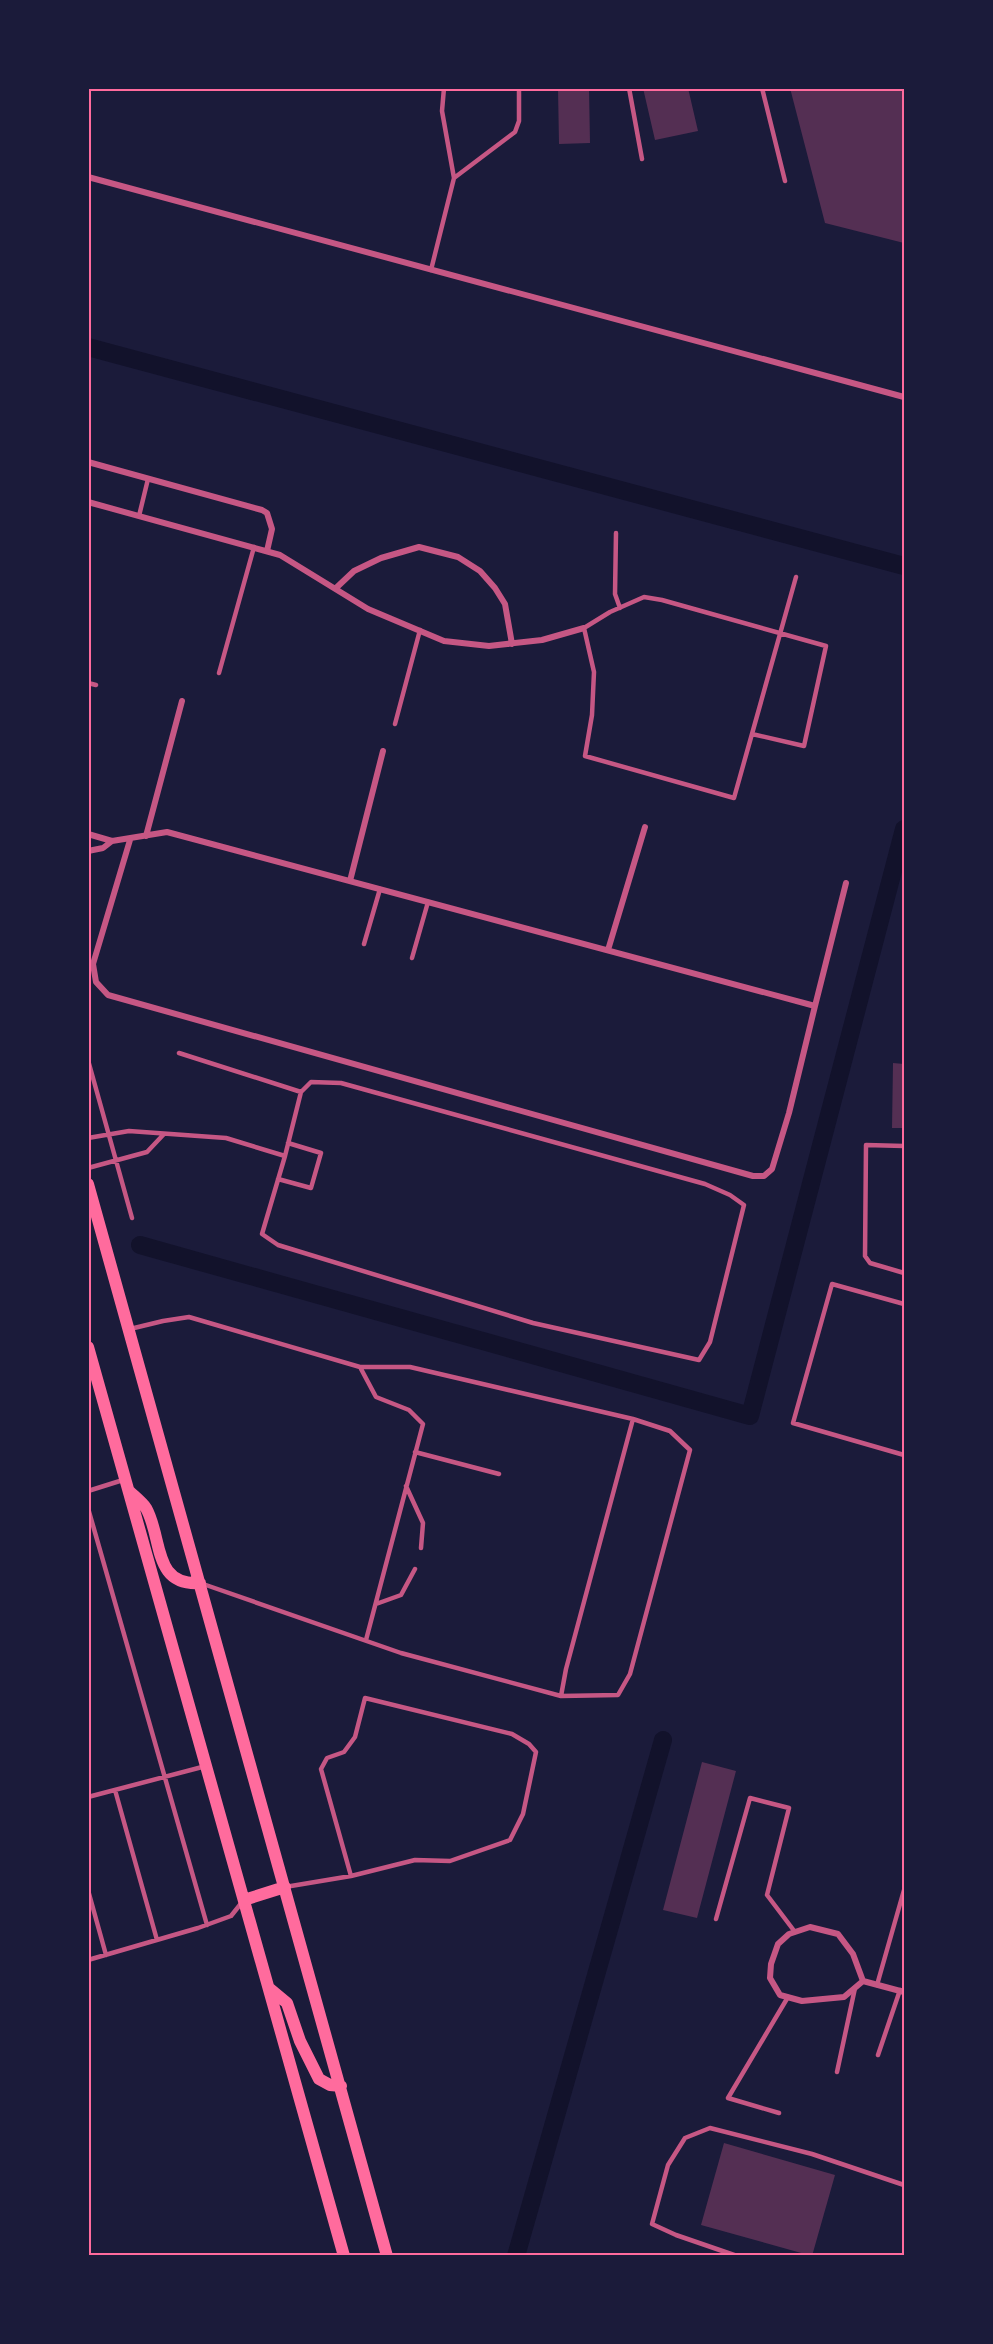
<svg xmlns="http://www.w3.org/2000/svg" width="993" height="2344" font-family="Rubik,sans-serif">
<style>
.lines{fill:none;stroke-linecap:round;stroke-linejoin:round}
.canal{stroke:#12122b;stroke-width:18}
.building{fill:#542f53}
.service{stroke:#c65784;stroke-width:4.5}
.minor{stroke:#c65784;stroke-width:6}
.secondary{stroke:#ff6b9d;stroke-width:12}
.neatline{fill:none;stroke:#ff6b9d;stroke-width:2}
</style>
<rect width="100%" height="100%" fill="#1b1b3a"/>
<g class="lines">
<!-- canal -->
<path class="canal" d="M88,347L904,566
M140,1245L750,1416L904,829
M516,2256L663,1740"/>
</g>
<!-- building -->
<path class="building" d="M558,88H589L590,143L559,144Z
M643,88H688L698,131L655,140Z
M790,88H904V243L825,223Z
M893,1063L904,1064V1128H892Z
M702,1762L736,1771L697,1918L663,1910Z
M724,2143L835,2175L812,2256L701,2225Z"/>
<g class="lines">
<!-- service -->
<path class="service" d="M444,88L442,111L454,178
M629,88L642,159
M762,88L785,181
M431,270L454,178L515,132L519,121V88
M139,516L148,479
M616,533L615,594L620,608
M219,673L254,547
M88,683L96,685
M395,724L420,630
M752,734L804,746L826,646L662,600L644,597L610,612L584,628L594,672L592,715L585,756L734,798L796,577
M364,944L380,889
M412,958L428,902
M179,1053L301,1092
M88,1060L132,1218
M88,1138L129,1131L226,1138L285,1156L262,1234L278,1245L533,1323L699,1360L710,1342L744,1205L730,1195L705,1184L341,1083L311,1082L301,1092L285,1156
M904,1146L866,1145L865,1256L870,1263L904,1273
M88,1168L147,1152L164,1134
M278,1179L311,1188L321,1153L288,1143
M904,1304L832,1284L793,1423L904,1455
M130,1329L163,1321L189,1317L360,1367H410L633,1419L566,1669L561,1696L401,1653L203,1584
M360,1367L376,1397L409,1410L423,1424L366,1640
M415,1452L499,1474
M406,1486L423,1523L421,1548
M88,1491L123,1480
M88,1508L207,1925
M376,1604L401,1595L415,1569
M561,1696L618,1695L630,1674L690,1450L670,1431L633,1419
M115,1790L157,1940
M88,1797L206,1766
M285,1887L351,1876L415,1860L450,1861L510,1840L523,1814L536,1752L529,1744L512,1734L365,1698L355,1737L344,1752L327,1758L321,1769L351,1876
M88,1890L106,1955
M716,1919L750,1798L789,1808L767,1895L795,1932
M88,1960L198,1928L231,1916L243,1901
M877,1985L904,1890
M878,2055L900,1990
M837,2072L855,1988
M779,2113L728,2098L788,1997
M737,2256L676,2235L652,2224L668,2165L685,2138L710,2128L812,2154L904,2185"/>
<!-- minor -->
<path class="minor" d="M88,177L904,397
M88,462L262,510L267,513L272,529L267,551
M88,502L280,555L368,609L444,641L489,646L542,640L584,628
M336,588L354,571L381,558L419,547L458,557L480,571L495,588L505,604L512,644
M88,834L112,841L103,848L88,851
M146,836L182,701
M130,840L93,964L96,982L108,995L753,1176H764L772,1169L789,1113L815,1006
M112,841L167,832L815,1006L846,883
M350,881L383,751
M608,950L645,827
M810,1927L838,1934L853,1954L863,1981L844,1997L802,2001L780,1995L770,1978L771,1964L778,1944L789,1934Z
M863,1981L904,1992"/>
<!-- secondary -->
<path class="secondary" d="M88,1184L387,2256
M88,1347L344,2256
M129,1491C134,1496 142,1502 146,1508C163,1538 152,1586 200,1583
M244,1900L285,1887
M269,1988L287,2003L300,2041L319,2079L330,2085L341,2086"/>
</g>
<!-- border -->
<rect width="993" height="2344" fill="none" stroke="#1b1b3a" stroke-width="180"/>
<rect x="90" y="90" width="813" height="2164" class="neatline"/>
</svg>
